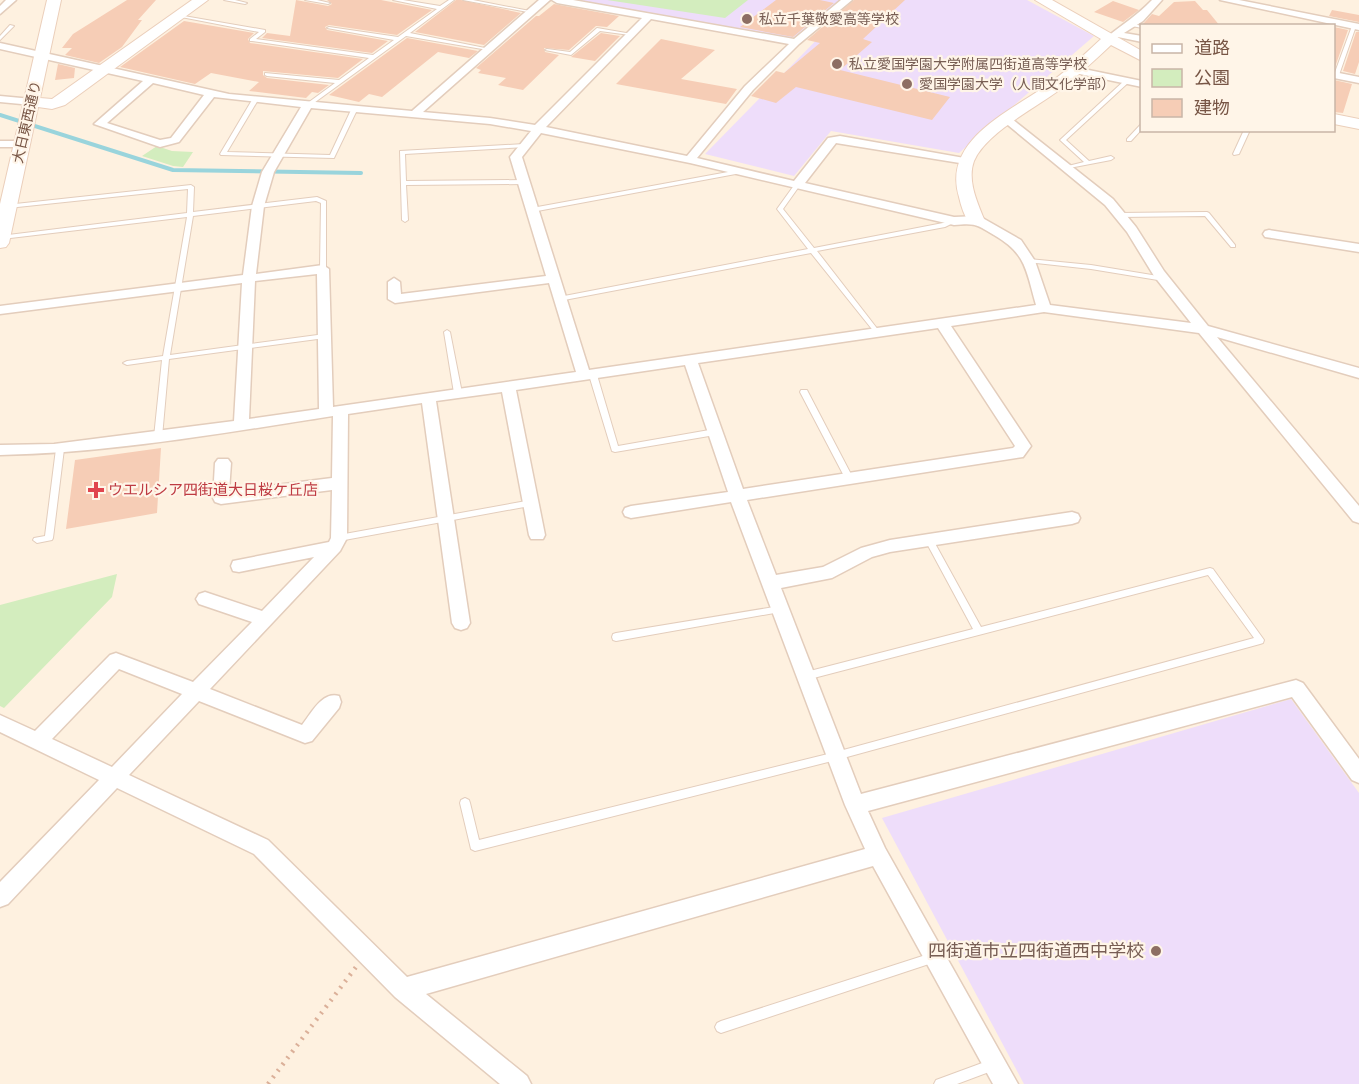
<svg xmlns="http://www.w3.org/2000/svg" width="1359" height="1084" font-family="Signika,'Noto Sans JP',sans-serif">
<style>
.education{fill:#eeddfa}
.green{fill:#d3edbe}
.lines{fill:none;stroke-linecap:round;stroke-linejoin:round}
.stream{stroke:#99d4dc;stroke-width:4}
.building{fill:#f6cdb6}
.lane-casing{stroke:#e3cdbc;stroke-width:2}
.street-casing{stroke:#e3cdbc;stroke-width:3}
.secondary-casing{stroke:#ebcfbb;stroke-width:2}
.path{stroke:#dbb099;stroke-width:4.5;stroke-dasharray:2 6;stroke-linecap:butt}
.lane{fill:#fff;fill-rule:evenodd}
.street{fill:#fff;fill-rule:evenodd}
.secondary{fill:#fff;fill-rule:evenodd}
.education-dot{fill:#8d6e63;stroke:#fff5e8;stroke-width:2}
.health-dot{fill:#e0444e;stroke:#fff5e8;stroke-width:2}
.labels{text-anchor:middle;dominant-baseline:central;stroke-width:4.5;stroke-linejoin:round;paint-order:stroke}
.far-education-label{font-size:14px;fill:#785e54;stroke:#fff5e8;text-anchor:start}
.far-street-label{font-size:14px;fill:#775545;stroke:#fff5e8}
.health-label{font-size:15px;fill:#be3a42;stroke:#fff5e8;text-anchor:start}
.near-education-label{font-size:18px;fill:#785e54;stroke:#fff5e8;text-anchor:end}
</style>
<rect width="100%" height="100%" fill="#fef1e0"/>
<!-- education -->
<path class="education" d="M570,0H840L794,37L788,38Z
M859,0H1027L1094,36L959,153L831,131L794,176L705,154L835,21Z
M1291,699L1359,793V1084H1024L882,818Z"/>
<!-- green -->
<path class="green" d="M607,0H748L725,18Z
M157,146L172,151L193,152L183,167L173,166L142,156Z
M117,574L112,597L4,708L0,706V605Z"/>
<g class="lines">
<!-- stream -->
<path class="stream" d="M0,115L173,170L361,173"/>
</g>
<!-- building -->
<path class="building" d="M127,0H156L138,20H142L122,47L99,63L65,55L72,48H62L73,34Z
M296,0L328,6L332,4L327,0H381L432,10L397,35L329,25L325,27L327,30L388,41L372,53L262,38L267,33L290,36Z
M456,0H461L521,13L484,45L415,32Z
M776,0H820L834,3L793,37L740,27Z
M854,0H905L863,39L872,42L840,70L950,97L932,120L796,87L776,103L751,96L776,71L784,73L820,43L807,40Z
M1113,1L1139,10L1123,22L1094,12Z
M1195,1L1203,10H1207L1220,26L1143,24L1152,14L1159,16L1174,2Z
M554,4L619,16L607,27L596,26L569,50L544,48L545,52L559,55L523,90L498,85L506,78L478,73L481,70L476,68L536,16H539Z
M1332,10L1359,15V22L1329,16Z
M184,21L254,33L248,39L250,43L363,59L338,78L263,71V75L267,78L329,85L318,93L312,92L306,98L249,91L259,82L211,73L195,84L120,67Z
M1334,27L1348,30L1334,70Z
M1356,32H1359V62L1355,74L1343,71Z
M601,33L620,36L595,61L571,57Z
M407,38L478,51L469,58L438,52L382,97L369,94L359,102L329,95Z
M661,39L715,50L681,79L737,89L726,104L616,84Z
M58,64L75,68L74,78L55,80Z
M1334,80L1352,84L1343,113L1334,112Z
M161,448L157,513L66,529L75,460Z"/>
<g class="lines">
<!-- lane casing -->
<g class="lane-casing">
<path id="lane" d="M224,0H235L247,3L245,4Z
M305,0H317L330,3L328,4Z
M393,0H403L440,6L449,0H454L410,33L490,49L488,50L406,36L307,108L304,106L305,105L335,83L267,76L265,75V73L339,80L369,58L252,41H250V39L259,32L176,16L178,15L265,30V32L256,39L373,55L394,40L327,28L329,27L398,37L437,9Z
M463,0H473L535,12L533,13Z
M1129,23L1142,26V28L1127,25V24Z
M10,25L14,26L0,40V36Z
M1354,25L1356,26L1339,75L1334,76V75L1352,26Z
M597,28L632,34L630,35L600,31L571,55L545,50L547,49L570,52Z
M1125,80L1130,81L1066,140L1089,161L1111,156L1114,158L1111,160L1064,169V167L1084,162L1060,140Z
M255,98L258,100L227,152L330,155L351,110L354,108L357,110L334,158L221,155L220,154L252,100Z
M1142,123V129L1131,141H1127V139Z
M1244,130H1250L1239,154L1234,155L1233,154Z
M524,144L526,145V147L405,154L406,181L523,180L526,182L523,184L406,185L408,220L405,222L402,220L400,151Z
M739,170L741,171V173L532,212L529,210L532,208Z
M797,183L800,185L783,209L814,248L943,223L954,219L957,221L945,227L817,251L879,331V333H875L811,253L559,301L556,299L559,297L808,249L777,209L795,184Z
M191,185L194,187L193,212L317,197L326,201V269L323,271L320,269L321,203L316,201L193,216L170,355L325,334L328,336L325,338L169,359L162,437L158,440L154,437L162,360L127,365L123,363L127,361L163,356L187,217L2,239L0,238V236L187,213L188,189L8,208L6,207V205Z
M1207,212L1209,213L1235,245V247H1231L1205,216L1119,217L1116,215L1119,213Z
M1029,259L1091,265L1164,277L1167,279L1164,281L1091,269L1027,262V260Z
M447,330L450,332L462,393L458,395L454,393L444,332Z
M590,373H593L597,375L618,446L715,429L719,432L715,435L615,452L612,451L589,375Z
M801,390H807L808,392L853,478L852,480L849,481L845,478L800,392Z
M60,446L64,449L53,538L52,540L37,543L33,540L34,538L45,536L56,449Z
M532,500L535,501L536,503L535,505L339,541L335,538L339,535Z
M929,537L932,538L981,627L1210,568L1213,569L1264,640L1263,643L1260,644L836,760L475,851L471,849L460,803L461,800L465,798L469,800L470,803L479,840L836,752L1254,638L1208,575L806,680L803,679L801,676L803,673L806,672L973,629L925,540Z
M780,606L783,607L784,609L783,611L780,612L616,641L613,640L612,637L613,634L616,633Z
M935,952L939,953L941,957L939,961L935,962L721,1033L717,1031L715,1027L717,1023L721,1021Z
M993,1059L997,1061L999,1065L997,1069L957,1084H934L936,1080Z"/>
</g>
<!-- street casing -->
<g class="street-casing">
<path id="street" d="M6,0H16L0,14V6Z
M539,0H550L423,112L490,118L535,125L642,18L557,3L552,0H573L794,39L841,0H852L799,44L753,90L697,158L794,181L828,138L840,136L970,159V163L966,164L836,143L805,183L954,217L979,216L1021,240L1035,261L1050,305L1191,323L1154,276L1127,232L1105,205L1003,121L1008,118L1012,119L1113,199L1136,227L1164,271L1208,326L1359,368V378L1217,337L1359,506V523L1353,521L1199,333L1044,312L951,326L1031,446L1023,457L747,500L776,575L823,567L861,548L890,540L1072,512L1078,514L1080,518L1078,522L1072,524L890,552L872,557L832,578L781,588L861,794L1296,680L1303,683L1359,759V783L1352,780L1292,697L868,811L885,848L1018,1084H993L873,866L426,994L527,1076L531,1084H500L395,997L254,854L117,788L8,904L0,907V882L99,780L0,732V715L35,731L110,655L116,653L193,682L252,622L199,604L196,599L199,594L205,592L262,611L314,557L239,572L233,571L231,566L233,561L329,542L331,538L332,490L221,504L215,502L213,498L215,463L218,459H228L231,463L229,491L332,478L333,416C223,433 112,453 0,455V445L54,444L234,421L242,283L0,314V306L243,275L252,206L262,172L301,107L214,97L179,142L160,147L94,124L143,81L0,49V43L229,94L412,111ZM651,19L789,44L745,86L687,156L546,127ZM153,83L204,95L171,138L160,140L107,123ZM311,108L490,124L531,131L510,157L546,276L401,294L400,282L394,278L388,282V299L395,303L549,283L576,372L333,407L329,269L323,265L256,274L264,206L274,172ZM541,133L690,163L954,225C975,223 976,224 994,235C1027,254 1026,271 1036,305L589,370L522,157ZM317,274L319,409L249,419L255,281ZM938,328L1015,446L1013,448L743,489L698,363ZM685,365L728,492L631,506L625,508L623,512L625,516L631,518L731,502L845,805L865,849L407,977L268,840L129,775L199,701L305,743L312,741L339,708L341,702L339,696C322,691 311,714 302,725L210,689L340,551L347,538L348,414L422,403L452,623L455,628L461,630L467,628L470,623L436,401L502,392L529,535L531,539H543L545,535L516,390ZM119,669L182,694L112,767L52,739Z
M1152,0H1162L1143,21L1124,33L1142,36V42L1118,37L1113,41H1107V37C1123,24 1138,15 1152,0Z
M1220,0H1239L1359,24V30Z
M1074,67L1142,81V87L1070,72V68Z
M1334,72L1359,77V83L1334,78Z
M0,96L32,99L37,102L32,105L0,102Z
M0,141H21L27,144L21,147H0Z
M1269,230L1359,244V252L1265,237L1263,234L1265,231Z"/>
</g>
<!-- secondary casing -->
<g class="secondary-casing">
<path id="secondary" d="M47,0H61L40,98L52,99L192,0H208L65,105L52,109L38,107L9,243L6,247L0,248V204Z
M1035,0H1052L1142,51V61L1111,45C1095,60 1079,75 1062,88C1038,107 986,132 974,161C967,180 977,202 984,219L981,223H969C964,215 961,206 959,197C942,141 1007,113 1044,87C1064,73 1083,56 1101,39Z
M1334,114L1359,119V129L1334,124Z"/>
</g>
<!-- path -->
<path class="path" d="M268,1084L356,967"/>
<!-- lane -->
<use href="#lane" class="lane"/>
<!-- street -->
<use href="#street" class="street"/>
<!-- secondary -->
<use href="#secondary" class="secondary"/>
</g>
<!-- markers -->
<g class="education-dot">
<circle cx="747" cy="19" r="6"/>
<circle cx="837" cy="64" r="6"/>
<circle cx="907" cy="84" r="6"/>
<circle cx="1156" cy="951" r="6"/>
</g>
<path class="health-dot" d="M93 481h6v6h6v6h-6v6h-6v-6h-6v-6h6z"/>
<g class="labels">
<!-- far-education labels -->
<g class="far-education-label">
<text x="759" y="19">私立千葉敬愛高等学校</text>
<text x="849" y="64">私立愛国学園大学附属四街道高等学校</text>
<text x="919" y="84">愛国学園大学（人間文化学部）</text>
</g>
<!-- far-street labels -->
<g class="far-street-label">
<text transform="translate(27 122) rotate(-77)">大日東西通り</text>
</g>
<!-- health labels -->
<g class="health-label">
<text x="108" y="490">ウエルシア四街道大日桜ケ丘店</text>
</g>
<!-- near-education labels -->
<g class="near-education-label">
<text x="1144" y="951">四街道市立四街道西中学校</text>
</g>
</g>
<!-- legend -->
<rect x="1140" y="24" width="195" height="108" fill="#fff5e8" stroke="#c9b5a7" stroke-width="1.5"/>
<rect x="1152" y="44" width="30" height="9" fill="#ffffff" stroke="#c9b5a7" stroke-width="1.5"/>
<text x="1194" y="54" font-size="18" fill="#775545">道路</text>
<rect x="1152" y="69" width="30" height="18" fill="#d3edbe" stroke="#c9b5a7" stroke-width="1.5"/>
<text x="1194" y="84" font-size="18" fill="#775545">公園</text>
<rect x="1152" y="99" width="30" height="18" fill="#f6cdb6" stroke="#c9b5a7" stroke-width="1.5"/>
<text x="1194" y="114" font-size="18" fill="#775545">建物</text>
</svg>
